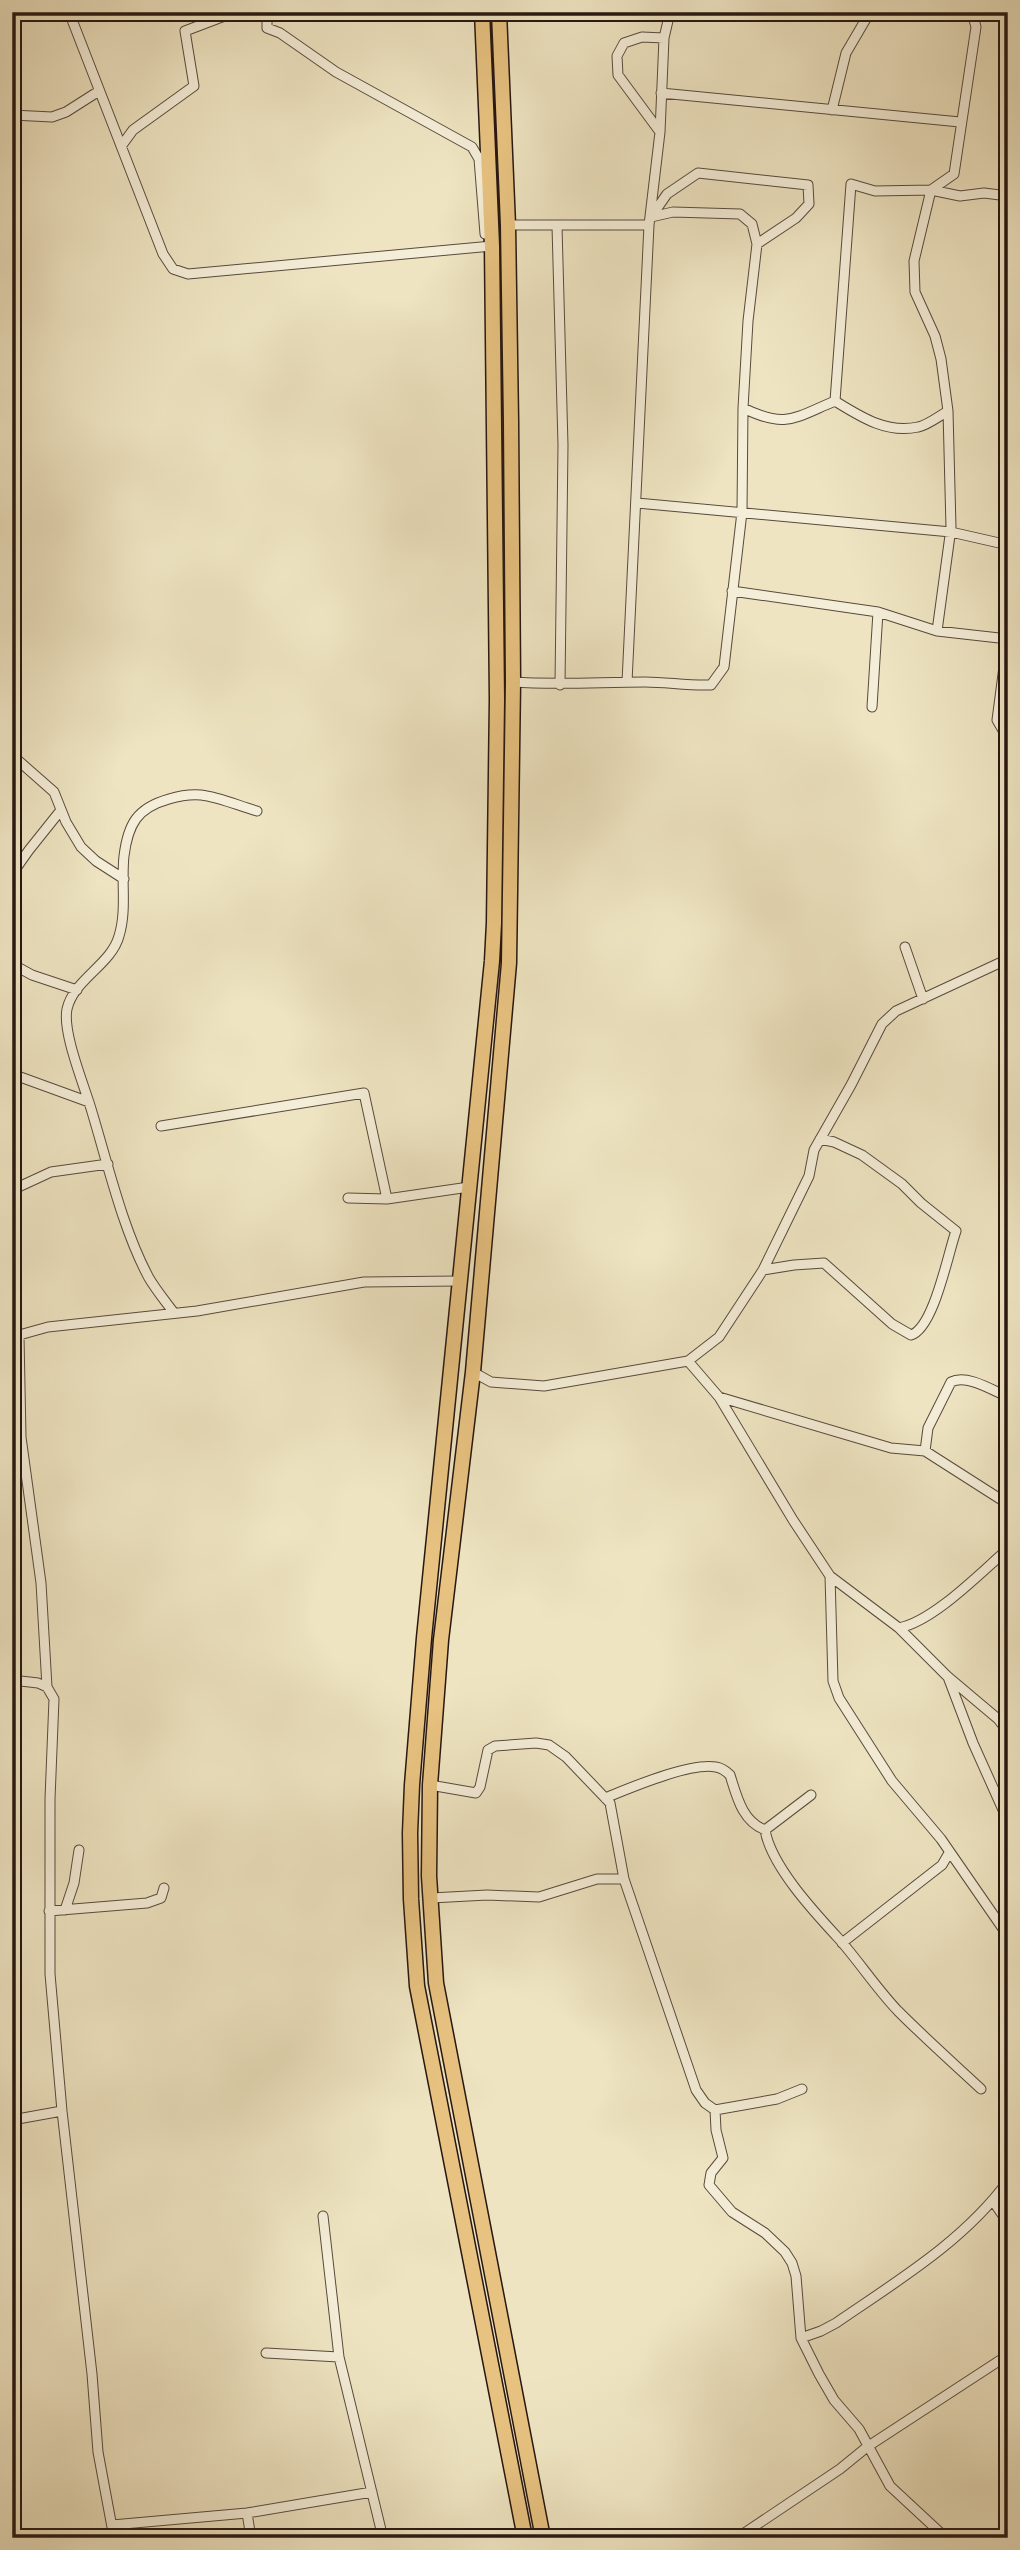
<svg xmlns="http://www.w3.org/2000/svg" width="1020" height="2550" font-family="'IM FELL DW Pica',serif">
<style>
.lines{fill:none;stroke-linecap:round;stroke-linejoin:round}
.minor-casing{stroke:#594a3d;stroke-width:11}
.primary-casing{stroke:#271711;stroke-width:17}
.minor{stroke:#f4edd7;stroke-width:9}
.primary{stroke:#e7c280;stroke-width:14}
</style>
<rect width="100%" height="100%" fill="#eee4c1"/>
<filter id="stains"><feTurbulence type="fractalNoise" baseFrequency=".00286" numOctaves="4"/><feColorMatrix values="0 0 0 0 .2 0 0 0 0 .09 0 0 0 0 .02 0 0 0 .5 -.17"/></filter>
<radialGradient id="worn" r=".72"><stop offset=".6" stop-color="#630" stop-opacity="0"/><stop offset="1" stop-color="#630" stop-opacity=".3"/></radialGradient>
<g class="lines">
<!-- minor casing -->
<g class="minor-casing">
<path id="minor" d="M69,12L163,254L173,269L188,274L492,246
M267,12V28L280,33L336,72L472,147L479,159L485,234
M661,93L960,122
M832,110L846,53L870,12
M12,115L52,117L66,112L99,91
M660,132L618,75L617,56L624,43L642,37L664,38
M122,145L133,130L194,86L185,31L235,12
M651,217L667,194L698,173L808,185L809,204L796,218L757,244
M508,225H649
M557,226L563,445L560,685
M835,401L851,184L875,191L931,190L960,196L984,193L1008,196
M835,401C861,417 887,434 918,427C928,425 939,416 948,411
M743,408C786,429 794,418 835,401
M637,503L951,532L1008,545
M732,591L878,612L937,631L1008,639
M937,631L951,528L948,411L941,359L935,336L915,292L914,261L931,190L954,174L976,27L972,12
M1008,636L997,720L1008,739
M513,682C557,685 601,682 645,682C667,682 688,686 711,685L724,667L742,512L743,408L748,321L757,244L752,224L740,214L673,212L651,217
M627,682L649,225L660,132L664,38L670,12
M872,707L878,612
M12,755L54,792L66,822L81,847L96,861L124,879
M1006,778L1008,766
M12,874L29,850L61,810
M905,947L923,999
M12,964L32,975L77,990
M12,1074L89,1102
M161,1126L364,1093L387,1199
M12,1190L51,1172L108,1164
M348,1198L387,1199L469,1187
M763,1270L794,1265L824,1263L892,1324L911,1335C934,1328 948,1253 956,1231L921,1203L902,1184L862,1155L834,1142L820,1139
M174,1313C166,1302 156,1290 149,1278C123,1230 108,1165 92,1112C85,1087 62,1033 67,1009C74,979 111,965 119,936C127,910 121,883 124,856C128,824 137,808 169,799C179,796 190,794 201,795C219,797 239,806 257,811
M19,1336L21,1437L41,1583L47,1687L54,1699L50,1799V1974L62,2111L92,2374L98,2452L114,2538
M12,1337L48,1327L197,1311L364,1282L459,1281
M688,1361L719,1337L763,1270L809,1176L814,1150L851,1085L882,1024L896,1011L1008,959
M473,1372L491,1382L544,1386L688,1361L719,1397L793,1520L830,1576L899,1628L947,1676L998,1719L1008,1732
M719,1397L891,1448L925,1451L1008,1504
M925,1451L928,1428L951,1382C967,1374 992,1390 1008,1397
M830,1576L833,1681L839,1698L892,1781L941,1839L1008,1936
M899,1628C934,1621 980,1573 1008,1549
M948,1677L973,1743L1008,1821
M12,1680L38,1683L47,1687
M430,1785L476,1793L480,1787L488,1750L495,1746L536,1743L549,1745L566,1757L610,1803L624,1879L696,2090L705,2103L715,2110L777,2099L802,2089
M811,1795L765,1830C771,1866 815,1913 840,1940C860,1963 877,1989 898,2011C925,2038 953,2063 981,2089
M605,1798C630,1788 690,1762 716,1767C722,1768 726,1771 730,1775C737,1797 742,1821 765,1830
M431,1898L487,1895L539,1897L597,1879H624
M65,1910L74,1883L79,1850
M49,1911L147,1903L161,1898L164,1888
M842,1943L942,1865L949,1853
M715,2110L716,2130L723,2158L711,2173L709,2185L732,2212L765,2233L785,2252L792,2263L796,2276L801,2338L819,2374L834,2400L859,2429L890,2486L946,2538
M12,2120L62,2111
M993,2201L1008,2223
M323,2216L339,2357L383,2538
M801,2338L821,2331L836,2323C897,2281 963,2242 1008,2181
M266,2353L339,2357
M247,2513L251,2538
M112,2525L247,2513L372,2492
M737,2538L840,2469L867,2447L1008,2355"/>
</g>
<!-- primary casing -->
<g class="primary-casing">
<path id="primary" d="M482,12L492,246L497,699L494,923L492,961L424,1638L412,1785L410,1833L411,1899L417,1986L525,2538
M499,12L508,225L511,421L513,682L509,963L473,1372L441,1640L430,1785L429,1876L436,1983L543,2538"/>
</g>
<!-- minor -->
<use href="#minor" class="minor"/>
<!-- primary -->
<use href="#primary" class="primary"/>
</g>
<!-- margin -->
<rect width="1020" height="2550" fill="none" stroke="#eee4c1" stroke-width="42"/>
<rect x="14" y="14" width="992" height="2522" fill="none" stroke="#271711" stroke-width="3.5"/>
<rect x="21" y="21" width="978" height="2508" fill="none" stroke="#271711" stroke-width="2"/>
<rect width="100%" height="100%" filter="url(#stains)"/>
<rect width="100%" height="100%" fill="url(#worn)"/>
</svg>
